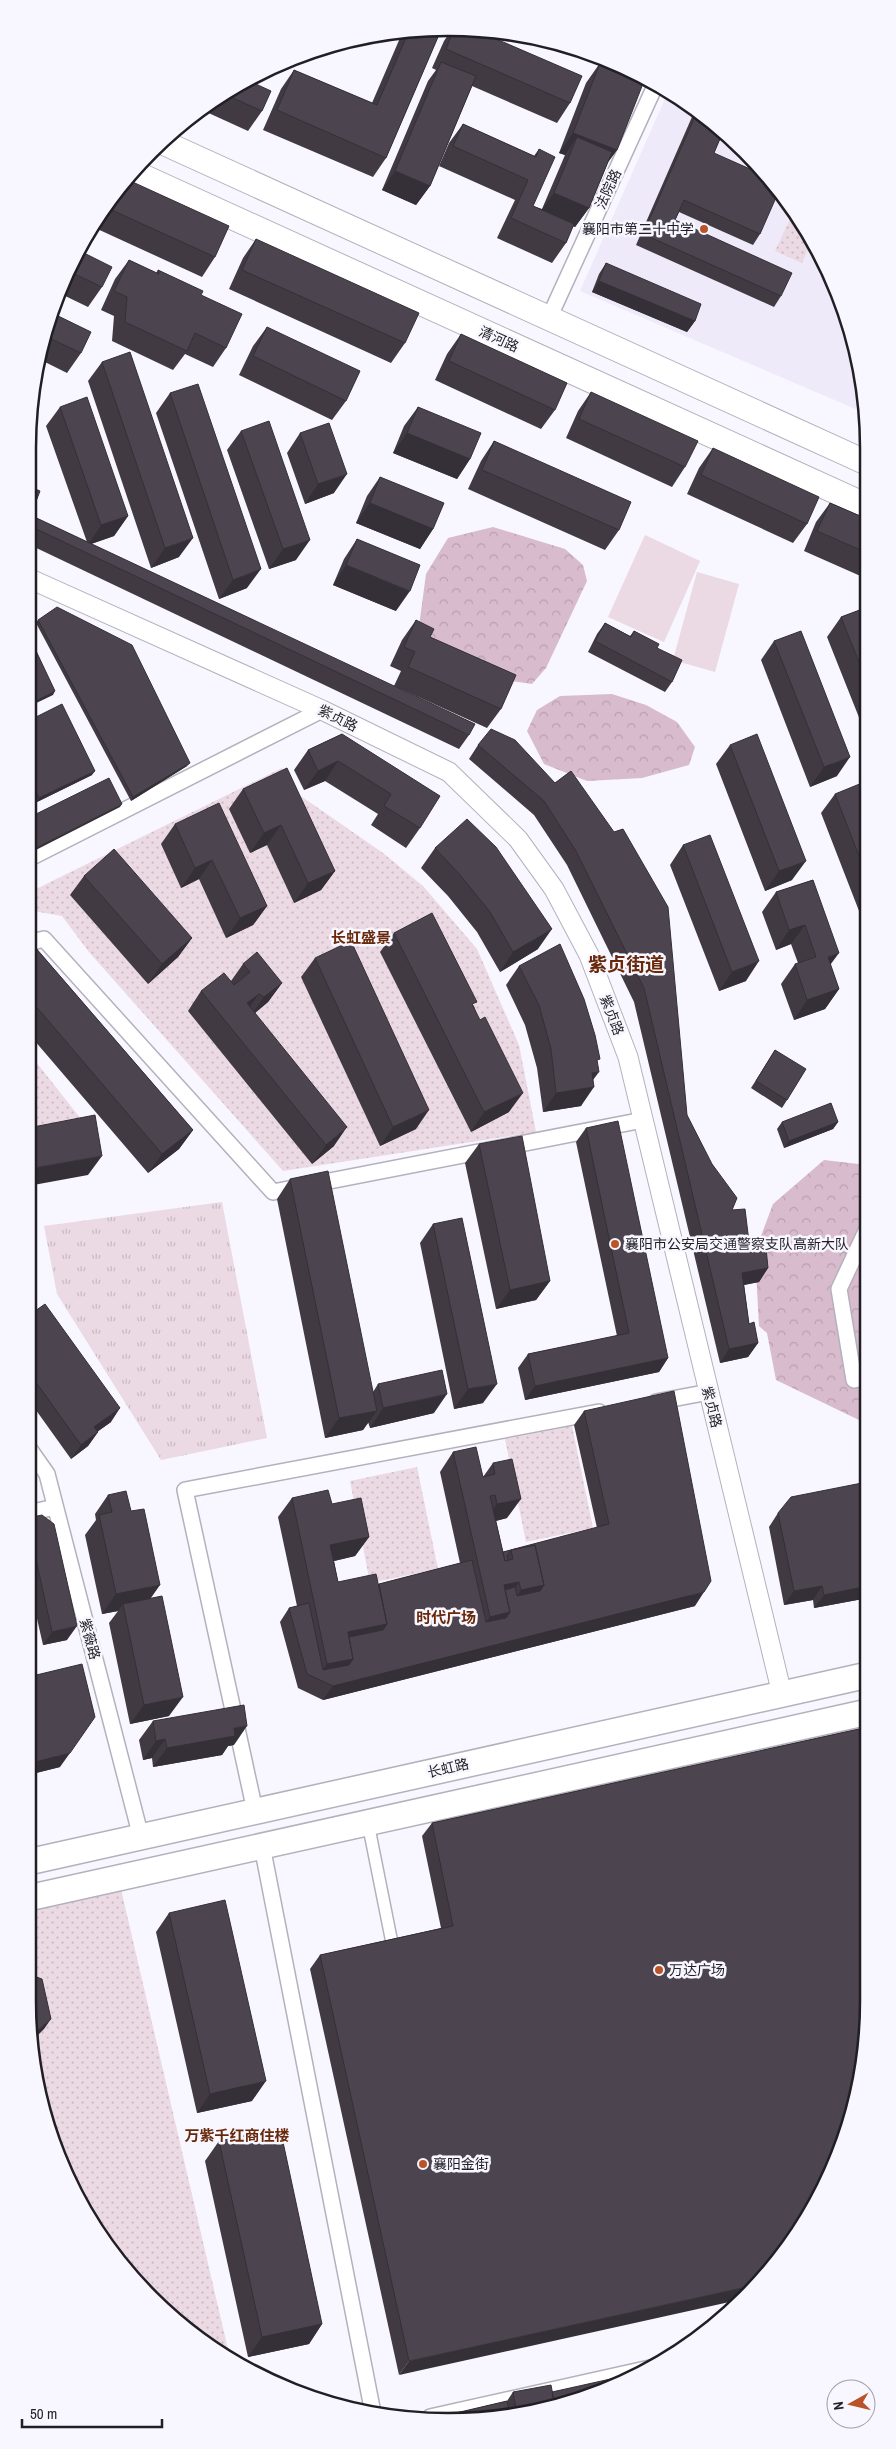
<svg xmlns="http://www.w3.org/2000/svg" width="896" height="2449" font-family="'Archivo Narrow','Noto Sans SC',sans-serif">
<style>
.built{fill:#eeeafa}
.grass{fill:url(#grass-tufts)}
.forest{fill:url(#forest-crowns)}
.park{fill:url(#park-dots)}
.pitch{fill:#ebd9e4}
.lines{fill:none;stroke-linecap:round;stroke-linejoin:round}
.pedestrian-casing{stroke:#b4b1bd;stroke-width:14}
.minor-casing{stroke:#b4b1bd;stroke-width:18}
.tertiary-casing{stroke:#b4b1bd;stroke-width:21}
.primary-casing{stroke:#b4b1bd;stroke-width:26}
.trunk-casing{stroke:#b4b1bd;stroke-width:28}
.pedestrian{stroke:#fff;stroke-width:11}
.minor{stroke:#fff;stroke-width:15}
.tertiary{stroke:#fff;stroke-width:19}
.primary{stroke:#fff;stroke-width:24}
.trunk{stroke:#fff;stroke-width:25}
.wall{fill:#413a43}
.shaded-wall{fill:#353037}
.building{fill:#4c444e;stroke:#353037}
.poi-dot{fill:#ba5428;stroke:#f8f6fe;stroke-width:2}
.labels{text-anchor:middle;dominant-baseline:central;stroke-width:5;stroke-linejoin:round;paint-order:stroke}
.street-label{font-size:14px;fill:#211f24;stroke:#f8f6fe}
.poi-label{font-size:14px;fill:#211f24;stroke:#f8f6fe;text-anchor:start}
.neighbourhood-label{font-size:15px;font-weight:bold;fill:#68280a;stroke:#f8f6fe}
.district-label{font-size:19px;font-weight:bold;fill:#68280a;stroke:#f8f6fe}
.rim{fill:none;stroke:#211f24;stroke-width:2.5}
</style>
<defs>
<pattern id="grass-tufts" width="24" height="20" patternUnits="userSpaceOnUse" patternTransform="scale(1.25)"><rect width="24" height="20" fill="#ebd9e4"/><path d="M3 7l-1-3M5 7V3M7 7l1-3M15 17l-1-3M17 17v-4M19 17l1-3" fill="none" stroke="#c9bac3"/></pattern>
<pattern id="forest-crowns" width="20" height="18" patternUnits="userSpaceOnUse" patternTransform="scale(1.25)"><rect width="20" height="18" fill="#d8bbcd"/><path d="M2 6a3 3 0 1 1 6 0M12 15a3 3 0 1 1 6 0" fill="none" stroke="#b9a0b0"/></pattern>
<pattern id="park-dots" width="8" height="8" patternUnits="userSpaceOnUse" patternTransform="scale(1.25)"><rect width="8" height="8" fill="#ebd9e4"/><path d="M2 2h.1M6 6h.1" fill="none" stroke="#c9bac3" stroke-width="1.8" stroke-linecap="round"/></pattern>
</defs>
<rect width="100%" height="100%" fill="#f8f6fe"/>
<!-- built -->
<path class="built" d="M668,92L681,98L764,171L836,287L865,393V413L580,291Z"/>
<!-- grass -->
<path class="grass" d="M222,1202L267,1438L161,1460L57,1294L44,1226Z"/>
<!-- forest -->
<path class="forest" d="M493,527L565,549L583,565L587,581L546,668L532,684L498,679L418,634L426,574L448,538Z
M612,694L646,705L677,722L695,747L689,765L642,778L587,781L544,764L527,731L537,710L560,696Z
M824,1160L867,1165V1429L861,1421L776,1380L767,1333L759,1326L755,1252L773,1204Z"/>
<!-- park -->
<path class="park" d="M792,215L810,245L802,263L775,251Z
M282,768L292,790L383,853L423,886L477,949L519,1045L536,1132L283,1171L89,952L62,916L28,910V893Z
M28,1052L33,1058L88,1128L28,1136Z
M572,1426L593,1528L526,1542L505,1439Z
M417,1467L438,1569L370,1583L350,1481Z
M120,1885L230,2358L132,2278L84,2211L50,2136L28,2001V1905Z"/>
<!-- pitch -->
<path class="pitch" d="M645,535L700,561L664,642L608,617Z
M697,572L739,584L715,672L673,660Z"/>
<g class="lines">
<!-- pedestrian casing -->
<g class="pedestrian-casing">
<path id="pedestrian" d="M368,1823L394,1953"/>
</g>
<!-- minor casing -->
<g class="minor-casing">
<path id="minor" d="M549,318L655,86
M28,859L322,710
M28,943L44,939L273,1192L643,1120
M867,1229L839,1289L854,1380L867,1377
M656,1402L709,1392
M28,1447L47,1474L141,1837
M28,1513L55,1507
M255,1811L185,1490L599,1412
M262,1846L373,2413
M430,2417L650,2368"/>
</g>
<!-- tertiary casing -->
<g class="tertiary-casing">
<path id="tertiary" d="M28,578L322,710L449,772L518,839L554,889L589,955L628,1057L782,1694"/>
</g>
<!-- primary casing -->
<g class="primary-casing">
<path id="primary" d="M162,142L865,462
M133,172L865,505"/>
</g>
<!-- trunk casing -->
<g class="trunk-casing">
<path id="trunk" d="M28,1862L868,1675
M28,1898L868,1712"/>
</g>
<!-- pedestrian -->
<use href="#pedestrian" class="pedestrian"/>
<!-- minor -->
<use href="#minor" class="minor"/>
<!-- tertiary -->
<use href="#tertiary" class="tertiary"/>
<!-- primary -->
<use href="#primary" class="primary"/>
<!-- trunk -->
<use href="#trunk" class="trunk"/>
</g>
<!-- wall -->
<path class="wall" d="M476,28L498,32L494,38L570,103L557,123L472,86L430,186L416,205L382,190L428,81L436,70L432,68L444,41L452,29Z
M441,30L386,158L373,177L263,130L281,89L294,70L372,103L403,31Z
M600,63L617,150L608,162L589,208L575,227L573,226L566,243L552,263L497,238L515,200L439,166L449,143L463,124L534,156L539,149L533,206L542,209L565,155L559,153L586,83Z
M238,84L262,111L248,131L202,110Z
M695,110L724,135L722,134L714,153L760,234L753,245L679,212L675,220L781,296L774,307L636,245Z
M115,192L215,257L202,277L93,227Z
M256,239L405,343L391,363L229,289L243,258Z
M129,260L156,273L158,270L201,295L226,348L213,367L185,354L173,370L112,341L114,316L101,310L115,279Z
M71,262L102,287L88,307L59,293Z
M606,263L695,321L687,332L592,292L599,274Z
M52,313L81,353L67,373L39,359L42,339Z
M267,327L346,401L332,420L239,375L253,346Z
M461,334L555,410L541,429L435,380L447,354Z
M102,362L179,557L151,568L88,381Z
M591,392L685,467L672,487L566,438L578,411Z
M170,393L247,588L219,599L156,413Z
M60,407L128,516L114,536L91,544L469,735L459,749L28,544V486V515L87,542L46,426Z
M418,407L470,459L457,479L393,453L404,426Z
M241,431L296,560L269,569L227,450Z
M300,433L334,493L305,504L287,453Z
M494,441L619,530L605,550L468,489L481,461Z
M713,448L807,524L793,543L687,494L699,468Z
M380,477L433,529L420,549L356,523L367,496Z
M830,503L865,518V578L804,551L816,522Z
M357,539L396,611L333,585L344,559Z
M865,608L866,735L827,637L841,617Z
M38,620L187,766L131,801L36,623Z
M416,620L430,637L501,709L487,728L394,686L401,671L390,666L402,640Z
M605,623L630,636L634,631L657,648L672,682L665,692L588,652L597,634Z
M774,641L837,776L810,787L761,660Z
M28,721L92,775L37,802L28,782Z
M342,734L420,828L406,848L371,825L378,814L325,781L304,790L294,770L308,750Z
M478,745L555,783L571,771L687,1115L732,1210L749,1242L768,1268L759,1282L744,1285L749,1324L758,1343L748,1357L720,1363L634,1002L567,865L534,815L469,759Z
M730,745L792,880L765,891L716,764Z
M243,789L335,871L321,890L294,903L267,845L250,853L229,809Z
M835,794H866V929L821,813Z
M175,824L267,906L253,925L226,938L199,879L181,888L161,844Z
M683,845L746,981L719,991L670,865Z
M435,848L538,949L500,972L477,932L448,896L421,868Z
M84,876L192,938L178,957L148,984L70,895Z
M813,880L830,964L839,989L825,1009L794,1020L781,984L795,964L798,963L791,944L776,950L762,912L776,892Z
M394,933L474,1006L509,1112L471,1132L380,952Z
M28,939L193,1130L179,1149L148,1173L28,1033Z
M315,958L416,1129L380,1146L301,977Z
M243,964L282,983L268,1002L255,1013L334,1146L312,1164L188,1011L201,991L231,981Z
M519,966L597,1063L593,1079L581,1106L543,1112L537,1068L525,1025L506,985Z
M775,1050L787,1100L782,1108L751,1088Z
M782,1122H838L833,1129L784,1148L777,1129Z
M586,1128L668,1358L659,1372L525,1400L518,1368L528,1354L617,1336L576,1142Z
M479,1144L550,1281L536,1300L496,1309L465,1163Z
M290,1179L373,1392L378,1384L434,1413L370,1428L368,1422L363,1430L325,1438L277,1199Z
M433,1224L483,1403L454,1409L420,1243Z
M28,1316L111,1422L97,1432H98L88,1446L71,1459L28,1399Z
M584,1411L695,1606L323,1700L298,1688L280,1622L289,1608L297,1606L278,1517L292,1498L332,1504L369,1537L355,1556L334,1561L338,1582L379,1584L460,1563L440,1472L453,1452L483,1477L493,1463L507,1518L496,1521L503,1552L597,1528L574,1425Z
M108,1495L151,1598L169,1716L130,1724L109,1623L118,1611L102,1614L85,1535L96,1520L95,1514Z
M778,1513L868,1598L814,1608L813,1600L784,1605L769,1527Z
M28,1518L67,1640L43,1645L28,1579Z
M28,1677L60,1767L28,1775Z
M153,1721L234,1745L228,1746L222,1755L153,1767L152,1758L143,1760L139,1740Z
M868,1727L399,2375L310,1969L320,1955L441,1928L422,1836L432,1823Z
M169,1913L252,2101L197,2113L156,1932Z
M219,2141L322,2324L309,2344L248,2357L205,2161Z
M513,2392H552L530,2413L443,2416L507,2401Z"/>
<!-- shaded-wall -->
<path class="shaded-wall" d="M573,133L617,150L603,169L577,137L565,155L559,153Z
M395,171L430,186L416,205L382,190Z
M554,193L589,208L575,227L540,212Z
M599,281L695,321L687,332L592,292Z
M407,433L470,459L457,479L393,453Z
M347,474L334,493L305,504L318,484Z
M370,503L433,529L420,549L356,523Z
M28,506L33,509L28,516Z
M128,516L114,536L88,545L101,525Z
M193,538L179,557L151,568L165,548Z
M310,540L296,560L269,569L283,549Z
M346,565L410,591L396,611L333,585Z
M261,569L247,588L219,599L233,580Z
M36,604L34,608L28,611V608Z
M55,691L53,695L28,707V705Z
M850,757L837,776L810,787L824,767Z
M338,761L325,781L304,790L318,771Z
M190,763L187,766L131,801L133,797Z
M95,771L92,775L37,802L39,798Z
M122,804L120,807L28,854V852Z
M281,825L267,845L250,853L264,833Z
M212,860L199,879L181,888L195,868Z
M806,861L792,880L765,891L779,871Z
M335,871L321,890L294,903L308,883Z
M267,906L253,925L226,938L240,918Z
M805,925L791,944L776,950L789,930Z
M552,929L538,949L500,972L513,952Z
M192,938L178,957L148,984L162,964Z
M839,953L825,972L828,957Z
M759,961L746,981L719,991L732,972Z
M282,983L268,1002L250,1017L264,997Z
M839,989L825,1009L794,1020L807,1000Z
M259,994L245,1013L247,1003Z
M599,1072L587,1088L594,1087L581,1106L543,1112L556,1093L592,1073Z
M523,1093L509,1112L471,1132L484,1112Z
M429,1110L416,1129L380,1146L393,1127Z
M838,1122L833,1129L784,1148L789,1141Z
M347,1127L334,1146L312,1164L326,1145Z
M193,1130L179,1149L148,1173L162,1154Z
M102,1156L88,1175L28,1186V1169Z
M768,1268L759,1282L733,1287L742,1273Z
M550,1281L536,1300L496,1309L510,1290Z
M758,1343L748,1357L720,1363L729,1349Z
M668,1358L659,1372L525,1400L535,1386Z
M497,1384L483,1403L454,1409L468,1389Z
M447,1394L434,1413L370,1428L383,1408Z
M120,1408L111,1422L84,1441L94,1427Z
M377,1411L363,1430L325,1438L339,1418Z
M98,1432L88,1446L71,1459L81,1445Z
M521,1499L507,1518L483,1524L497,1504Z
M369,1537L355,1556L317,1565L330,1545Z
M519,1582L506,1601L504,1585Z
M160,1585L146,1605L123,1604L118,1611L102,1614L116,1594Z
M544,1585L530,1605L508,1610L521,1590Z
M822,1586L813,1600L784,1605L794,1591Z
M868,1586V1598L814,1608L824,1595Z
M704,1592L695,1606L323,1700L333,1686Z
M510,1612L496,1631L476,1636L490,1617Z
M387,1624L374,1643L344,1638L348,1632Z
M77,1626L67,1640L43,1645L52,1632Z
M353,1659L340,1678L317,1679L327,1664Z
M183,1697L169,1716L130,1724L144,1705Z
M247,1726L234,1745L228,1746L222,1755L153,1767L167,1748L234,1728Z
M165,1739L152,1758L143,1760L156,1741Z
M70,1753L60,1767L28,1775V1764Z
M51,2019L44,2029L34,2039L38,2030Z
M266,2081L252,2101L197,2113L210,2094Z
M751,2286L734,2301L399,2375L409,2361Z
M322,2324L309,2344L248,2357L262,2337Z"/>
<!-- building -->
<path class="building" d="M454,29H473L582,76L570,103L446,49Z
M441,30L386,158L277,110L294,70L377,105L409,31Z
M441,62L476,76L430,186L395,171Z
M600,63L644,81L617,150L573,133Z
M247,80L271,91L262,111L224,94L238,84Z
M697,112L722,134L714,153L768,177L778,193L760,234L684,200L675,220L792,273L781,296L643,234Z
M463,124L536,157L539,149L555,157L533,206L574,224L566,243L511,218L528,180L453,146Z
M577,137L612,152L589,208L554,193Z
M126,179L229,226L215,257L105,207L115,192Z
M256,239L419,313L405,343L242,270Z
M78,250L112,267L102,287L68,271L71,262Z
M129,260L159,274L158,270L203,291L201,295L242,314L226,348L195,333L187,351L125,322L127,297L114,291Z
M606,263L701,304L695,321L599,281Z
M52,313L91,332L81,353L43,335Z
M267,327L360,371L346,401L253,356Z
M461,334L567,383L555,410L449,361Z
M130,352L193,538L165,548L102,362Z
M198,384L261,569L233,580L170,393Z
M591,392L698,441L685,467L579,419Z
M87,397L128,516L101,525L60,407Z
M418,407L481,433L470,459L407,433Z
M269,421L310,540L283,549L241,431Z
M329,423L347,474L318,484L300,433Z
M494,441L631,502L619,530L482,470Z
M713,448L819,497L807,524L701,475Z
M380,477L444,503L433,529L370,503Z
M28,486L40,491L33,509L28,506Z
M830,503L865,518V552L817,531Z
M28,514L475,724L469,735L28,525Z
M357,539L420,565L410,591L346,565Z
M28,599L36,604L28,608Z
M57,607L132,645L190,763L133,797L38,620Z
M865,608L866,680L841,617Z
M416,620L434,629L430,637L516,675L501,709L408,667L415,652L404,647Z
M605,623L631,637L634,631L659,644L657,648L682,660L672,682L595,641Z
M801,631L850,757L824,767L774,641Z
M28,634L55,691L28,705Z
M62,704L95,771L39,798L28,774V721Z
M491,729L515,740L555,783L571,771L614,832L623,829L668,907L687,1115L712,1164L737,1198L732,1210L745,1209L749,1242L765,1238L768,1268L742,1273L749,1324L754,1322L758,1343L729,1349L644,988L576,851L544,801L478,745Z
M342,734L440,796L420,828L384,806L391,794L338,761L318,771L308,750Z
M757,734L806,861L779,871L730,745Z
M287,768L335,871L308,883L281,825L264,833L243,789Z
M109,778L122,804L28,852V818Z
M862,783L866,794V874L835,794Z
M219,803L267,906L240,918L212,860L195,868L175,824Z
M467,819L496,847L552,929L513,952L490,912L461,876L435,848Z
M710,835L759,961L732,972L683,845Z
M114,849L192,938L162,964L84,876Z
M813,880L839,953L828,957L839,989L807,1000L795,964L816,957L805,925L789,930L776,892Z
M432,913L477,1002L472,1004L480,1020L485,1017L523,1093L484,1112L394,933Z
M28,939L193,1130L162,1154L28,997Z
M351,941L429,1110L393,1127L315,958Z
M560,944L584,999L595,1035L600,1059L597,1060L599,1072L592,1073L594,1087L556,1093L551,1049L539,1005L519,966Z
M257,952L282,983L264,997L259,994L247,1003L347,1127L326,1145L201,991L224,973L234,985L250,972L243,964Z
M775,1050L806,1069L787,1100L756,1081Z
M831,1103L838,1122L789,1141L782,1122Z
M95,1115L102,1156L28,1169V1128Z
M618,1121L668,1358L535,1386L528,1354L629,1333L586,1128Z
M522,1136L550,1281L510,1290L479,1144Z
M328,1171L377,1411L339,1418L290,1179Z
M462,1218L497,1384L468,1389L433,1224Z
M45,1304L120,1408L94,1427L98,1432L81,1445L28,1371V1316Z
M442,1370L447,1394L383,1408L378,1384Z
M674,1391L711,1581L704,1592L333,1686L307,1674L289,1608L309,1603L323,1670L349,1665L353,1659L349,1637L383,1630L387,1624L379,1584L472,1560L486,1622L506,1618L510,1612L505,1590L515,1587L517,1596L540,1591L544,1585L535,1545L511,1550L507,1556L508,1560L505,1561L503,1552L609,1524L584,1411Z
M476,1447L483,1477L495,1474L493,1463L512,1459L521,1499L497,1504L495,1495L490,1496L505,1561L513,1559L511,1550L535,1545L544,1585L521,1590L519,1582L504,1585L510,1612L490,1617L453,1452Z
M867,1482L868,1586L824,1595L822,1586L794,1591L778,1513L791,1497Z
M328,1490L332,1504L361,1498L369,1537L330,1545L338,1582L376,1574L387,1624L348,1632L353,1659L327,1664L292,1498Z
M126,1491L131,1511L144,1509L160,1585L116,1594L99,1515L112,1512L108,1495Z
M42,1515L54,1524L77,1626L52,1632L34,1550L28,1545V1518Z
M162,1596L183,1697L144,1705L123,1604Z
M82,1664L95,1717L70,1753L28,1764V1697L33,1696L28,1677Z
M244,1705L247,1726L234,1728L235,1736L167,1748L165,1739L156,1741L153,1721Z
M868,1727V2001L854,2110L825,2187L782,2257L751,2286L409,2361L320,1955L453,1926L432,1823Z
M225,1900L266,2081L210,2094L169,1913Z
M28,1974L42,1979L51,2019L38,2030V2038L34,2039L28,2001Z
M280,2128L322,2324L262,2337L219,2141Z
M642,2372L609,2389L555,2406L552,2392Z
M551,2385L555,2406L530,2413L517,2414L513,2392Z
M507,2401L510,2414L443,2416Z"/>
<!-- markers -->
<g class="poi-dot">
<circle cx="704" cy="229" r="5"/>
<circle cx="615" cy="1244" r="5"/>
<circle cx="659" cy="1970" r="5"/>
<circle cx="423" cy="2164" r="5"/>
</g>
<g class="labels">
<!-- street labels -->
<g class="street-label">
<text transform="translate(608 189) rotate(-65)">法院路</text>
<text transform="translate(499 339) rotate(24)">清河路</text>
<text transform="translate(338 718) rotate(26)">紫贞路</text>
<text transform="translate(612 1015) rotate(69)">紫贞路</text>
<text transform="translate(712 1407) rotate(76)">紫贞路</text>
<text transform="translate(90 1639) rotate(75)">紫薇路</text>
<text transform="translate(448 1768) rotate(-13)">长虹路</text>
</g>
<!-- poi labels -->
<g class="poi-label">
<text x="694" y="229" text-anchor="end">襄阳市第二十中学</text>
<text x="625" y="1244">襄阳市公安局交通警察支队高新大队</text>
<text x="669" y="1970">万达广场</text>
<text x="433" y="2164">襄阳金街</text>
</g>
<!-- neighbourhood labels -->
<g class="neighbourhood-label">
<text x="361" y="937">长虹盛景</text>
<text x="446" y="1617">时代广场</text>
<text x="237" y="2135">万紫千红商住楼</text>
</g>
<!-- district labels -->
<g class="district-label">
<text x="626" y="964">紫贞街道</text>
</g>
</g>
<!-- crop -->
<path d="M0 0H896V2449H0ZM448 36H448A412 412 0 0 1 860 448V2001A412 412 0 0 1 448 2413H448A412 412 0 0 1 36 2001V448A412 412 0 0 1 448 36Z" fill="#f8f6fe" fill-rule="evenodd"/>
<path class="rim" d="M448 36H448A412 412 0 0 1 860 448V2001A412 412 0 0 1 448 2413H448A412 412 0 0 1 36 2001V448A412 412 0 0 1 448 36Z"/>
<!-- north arrow -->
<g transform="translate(851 2404) rotate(262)"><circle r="24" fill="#f8f6fe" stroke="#a2a0a7"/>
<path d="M0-4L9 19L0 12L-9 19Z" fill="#ba5428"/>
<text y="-8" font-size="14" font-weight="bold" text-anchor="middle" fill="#211f24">N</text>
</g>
<!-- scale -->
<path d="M22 2419v8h140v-8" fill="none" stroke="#211f24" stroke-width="2.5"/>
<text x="30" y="2419" font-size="15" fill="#211f24" stroke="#f8f6fe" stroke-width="4" paint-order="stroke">50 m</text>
</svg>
